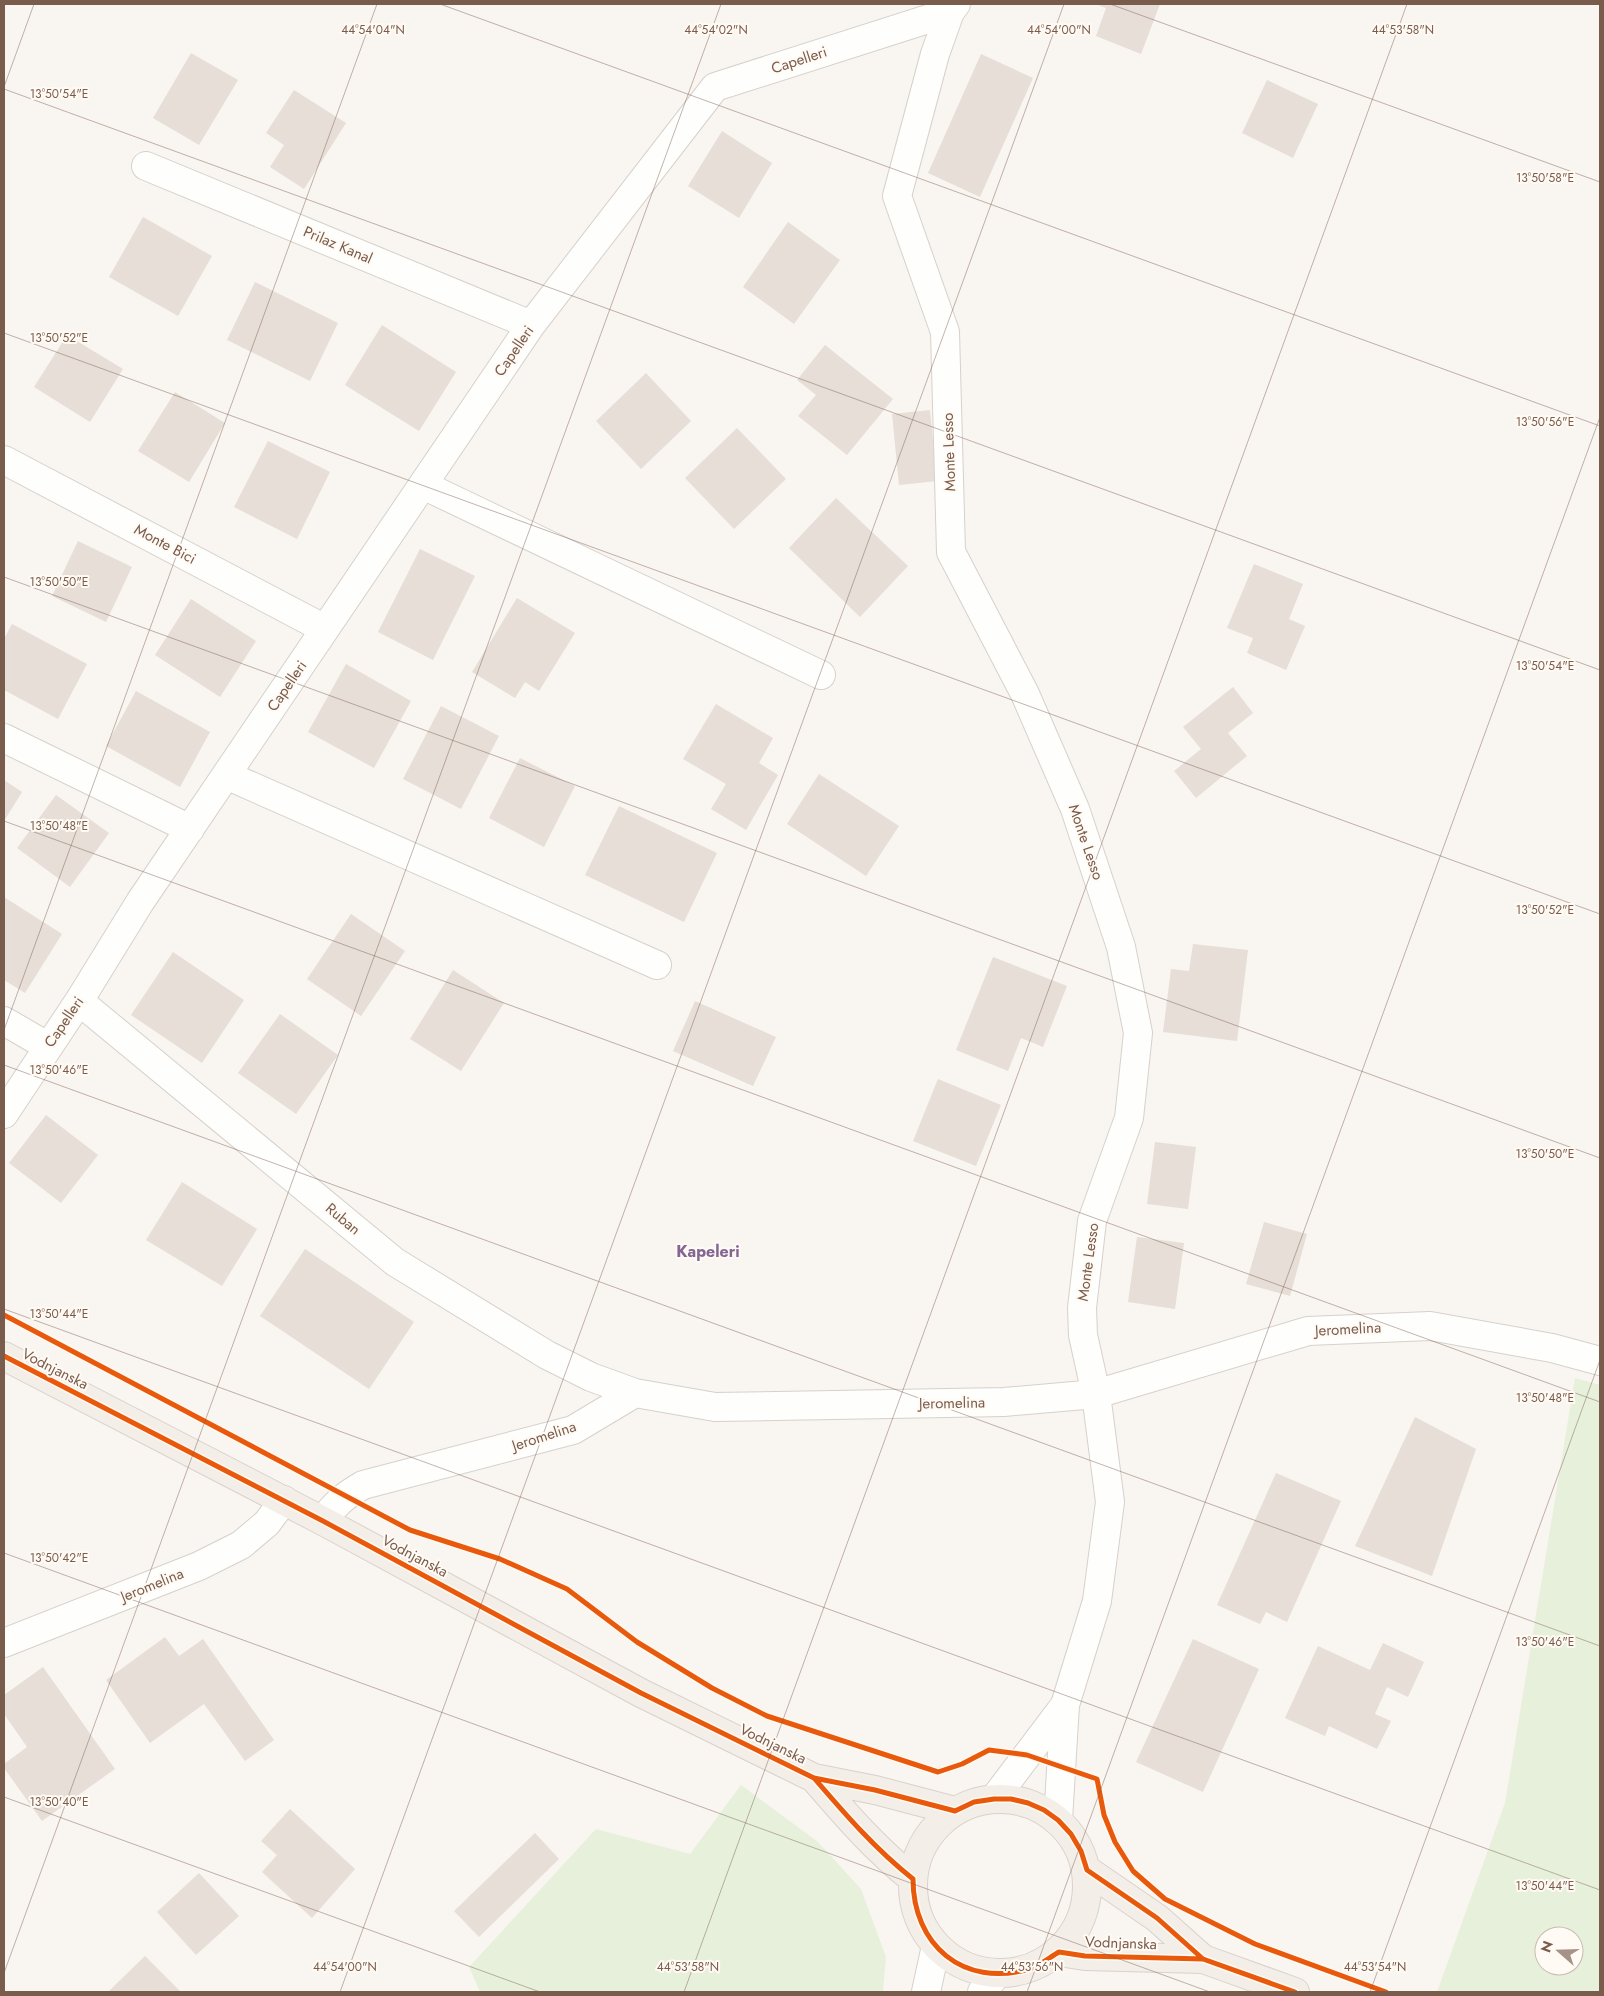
<svg xmlns="http://www.w3.org/2000/svg" width="1604" height="1996" font-family="Jost,sans-serif">
<style>
.green{fill:#e7f0db;fill-rule:evenodd}
.building{fill:#e6ded7}
.lines{fill:none;stroke-linecap:round;stroke-linejoin:round}
.minor-casing{stroke:#d7d1cb;stroke-width:30}
.major-casing{stroke:#dad1cc;stroke-width:30}
.minor{stroke:#fefefd;stroke-width:28}
.major{stroke:#f3eee8;stroke-width:28}
.cycleway-casing{stroke:#fffaf3;stroke-width:8}
.cycleway{stroke:#e8590c;stroke-width:5}
.ticks{fill:none;stroke:#7a5c4d;stroke-width:1;stroke-opacity:0.45}
.labels{text-anchor:middle;dominant-baseline:central;stroke-width:4;stroke-linejoin:round;paint-order:stroke}
.street-label{font-size:15px;fill:#7a5c4d;stroke:#fffaf3}
.neighbourhood-label{font-size:16px;font-weight:bold;fill:#846695;stroke:#fffaf3}
.ticks-label{font-size:12px;text-anchor:middle;fill:#7a5c4d;stroke:#fffaf3;stroke-width:4;stroke-linejoin:round;paint-order:stroke}
</style>
<rect width="100%" height="100%" fill="#f9f5f0"/>
<!-- green -->
<path class="green" d="M1575,1378L1600,1385V1992H1437L1505,1803ZM1544,1936H1574V1966H1544Z
M741,1785L818,1842L861,1889L886,1957L883,1992H480L469,1967L596,1829L690,1854Z"/>
<!-- building -->
<path class="building" d="M1095,4H1160L1141,54L1096,36L1106,8Z
M191,53L238,80L199,145L153,118Z
M981,54L1033,78L980,197L928,173Z
M1267,80L1318,104L1293,158L1242,133Z
M294,90L346,123L304,189L270,167L284,145L266,133Z
M722,131L772,163L739,218L688,186Z
M143,217L212,256L178,316L109,277Z
M788,222L840,260L794,324L743,287Z
M255,282L338,323L310,381L227,340Z
M382,325L456,372L419,431L345,385Z
M67,335L123,369L90,422L34,387Z
M825,345L893,399L847,455L798,416L816,395L797,380Z
M646,373L691,421L641,469L596,421Z
M175,392L225,423L189,482L138,451Z
M930,410L937,481L899,485L892,414Z
M737,428L786,479L734,529L685,478Z
M268,441L330,472L297,539L234,507Z
M836,498L908,566L860,617L789,548Z
M78,541L132,567L106,622L52,596Z
M420,549L475,576L433,660L378,632Z
M1254,564L1303,584L1289,619L1305,626L1286,670L1247,653L1253,638L1227,628Z
M517,598L575,633L539,691L525,682L515,698L472,672Z
M191,599L256,641L220,697L155,655Z
M12,624L87,664L58,719L4,690V639Z
M346,664L411,701L374,768L308,732Z
M1233,687L1253,713L1228,733L1247,756L1196,798L1174,771L1201,749L1183,727Z
M136,691L210,732L180,787L106,746Z
M716,704L773,738L759,763L778,775L746,830L711,809L726,784L683,759Z
M441,706L499,736L461,809L403,779Z
M520,758L575,786L544,847L489,818Z
M819,774L899,826L866,876L787,824Z
M4,780L22,792L4,821Z
M56,795L109,833L70,887L17,848Z
M619,806L717,853L684,922L585,875Z
M4,897L62,934L25,993L4,980Z
M351,914L405,951L361,1016L307,979Z
M1193,944L1248,950L1237,1041L1163,1032L1171,969L1189,971Z
M173,952L244,1000L202,1063L131,1015Z
M993,957L1067,986L1043,1047L1021,1038L1008,1071L956,1050Z
M453,970L504,1003L461,1071L410,1039Z
M695,1001L776,1037L753,1086L673,1051Z
M280,1014L338,1055L296,1114L238,1073Z
M938,1079L1001,1105L976,1166L913,1141Z
M46,1115L98,1155L61,1203L9,1163Z
M1155,1142L1196,1147L1188,1209L1147,1204Z
M182,1182L257,1229L222,1286L146,1240Z
M1264,1222L1307,1234L1290,1296L1246,1284Z
M1137,1237L1184,1243L1175,1309L1128,1302Z
M305,1249L414,1322L369,1389L260,1316Z
M1415,1417L1476,1449L1432,1576L1355,1546Z
M1276,1473L1341,1501L1287,1622L1266,1612L1260,1624L1217,1605Z
M165,1637L179,1656L203,1639L274,1740L245,1761L204,1704L150,1743L106,1680Z
M1193,1639L1259,1669L1203,1792L1136,1762Z
M1383,1643L1424,1662L1408,1697L1387,1687L1375,1714L1391,1721L1377,1749L1329,1726L1325,1736L1285,1718L1318,1646L1370,1670Z
M43,1667L115,1769L42,1821L4,1768V1764L27,1747L4,1714V1695Z
M290,1809L355,1869L312,1918L262,1872L277,1855L261,1841Z
M535,1833L559,1859L479,1937L454,1911Z
M199,1873L239,1916L196,1955L157,1912Z
M145,1956L181,1992H108Z"/>
<g class="lines">
<!-- minor casing -->
<g class="minor-casing">
<path id="minor" d="M956,4L950,12L935,54L897,196L945,332L951,552L1025,694L1075,809L1121,947L1138,1033L1129,1118L1092,1221L1082,1308L1083,1335L1096,1394L1110,1502L1097,1601L1065,1705L1058,1820
M146,166L531,325
M4,460L325,629
M423,485L821,675
M4,738L190,829
M226,775L657,965
M79,1001L395,1262L547,1355L591,1377L635,1393
M4,1021L47,1046
M4,1114L79,1001L140,902L531,325L715,87L950,12
M323,1521C334,1504 346,1495 363,1485L573,1430L635,1393L715,1407L1004,1402L1096,1394L1308,1331L1430,1326L1552,1348L1600,1361
M4,1643L199,1566L241,1545L267,1523L284,1500
M994,1799L1065,1705
M926,1992L936,1946
M982,1992L997,1974"/>
</g>
<!-- major casing -->
<g class="major-casing">
<path id="major" d="M4,1356L323,1521L641,1693L814,1778L875,1790L955,1811
M814,1778C845,1814 875,1849 913,1879
M913 1886a87 87 0 1 1 174 0a87 87 0 1 1-174 0Z
M1087,1870L1157,1918L1203,1959
M1059,1952L1085,1956L1203,1959L1295,1992"/>
</g>
<!-- minor -->
<use href="#minor" class="minor"/>
<!-- major -->
<use href="#major" class="major"/>
<!-- cycleway casing -->
<g class="cycleway-casing">
<path id="cycleway" d="M4,1315L410,1530L500,1559L567,1589L637,1642L712,1688L767,1716L938,1772L962,1764L989,1750L1027,1755L1097,1779L1104,1815L1115,1842L1133,1871L1165,1899L1255,1944L1386,1992
M4,1356L323,1521L641,1693L814,1778L875,1790L955,1811L974,1802L994,1799H1011L1028,1803L1044,1810L1058,1820L1071,1834L1081,1851L1087,1870L1157,1918L1203,1959
M814,1778C845,1814 875,1849 913,1879C913,1945 963,1988 1029,1969C1039,1966 1050,1957 1059,1952L1085,1956L1203,1959L1295,1992"/>
</g>
<!-- cycleway -->
<use href="#cycleway" class="cycleway"/>
</g>
<!-- ticks -->
<path class="ticks" d="M440,4L1600,426M1110,4L1600,182M4,87L34,4M4,89L1600,670M4,333L1600,914M4,577L1600,1158M4,821L1600,1402M4,1030L377,4M4,1065L1600,1646M4,1309L1600,1890M4,1553L1210,1992M4,1797L540,1992M4,1973L721,4M340,1992L1064,4M684,1992L1407,4M1027,1992L1600,417M1370,1992L1600,1360"/>
<g class="labels">
<!-- street labels -->
<g class="street-label">
<text transform="translate(799 60) rotate(-18)">Capelleri</text>
<text transform="translate(338 245) rotate(23)">Prilaz Kanal</text>
<text transform="translate(514 351) rotate(-56)">Capelleri</text>
<text transform="translate(949 452) rotate(-92)">Monte Lesso</text>
<text transform="translate(165 544) rotate(28)">Monte Bici</text>
<text transform="translate(287 686) rotate(-56)">Capelleri</text>
<text transform="translate(1086 842) rotate(71)">Monte Lesso</text>
<text transform="translate(64 1022) rotate(-56)">Capelleri</text>
<text transform="translate(343 1219) rotate(40)">Ruban</text>
<text transform="translate(1088 1262) rotate(-82)">Monte Lesso</text>
<text transform="translate(1348 1329) rotate(-3)">Jeromelina</text>
<text transform="translate(55 1369) rotate(27)">Vodnjanska</text>
<text transform="translate(952 1403) rotate(-1)">Jeromelina</text>
<text transform="translate(544 1436) rotate(-18)">Jeromelina</text>
<text transform="translate(415 1556) rotate(28)">Vodnjanska</text>
<text transform="translate(152 1585) rotate(-22)">Jeromelina</text>
<text transform="translate(773 1744) rotate(26)">Vodnjanska</text>
<text transform="translate(1121 1943) rotate(2)">Vodnjanska</text>
</g>
<!-- neighbourhood labels -->
<g class="neighbourhood-label">
<text x="708" y="1251">Kapeleri</text>
</g>
</g>
<g class="ticks-label">
<text x="373" y="34">44°54'04"N</text>
<text x="716" y="34">44°54'02"N</text>
<text x="1059" y="34">44°54'00"N</text>
<text x="1403" y="34">44°53'58"N</text>
<text x="59" y="98">13°50'54"E</text>
<text x="1545" y="182">13°50'58"E</text>
<text x="59" y="342">13°50'52"E</text>
<text x="1545" y="426">13°50'56"E</text>
<text x="59" y="586">13°50'50"E</text>
<text x="1545" y="670">13°50'54"E</text>
<text x="59" y="830">13°50'48"E</text>
<text x="1545" y="914">13°50'52"E</text>
<text x="59" y="1074">13°50'46"E</text>
<text x="1545" y="1158">13°50'50"E</text>
<text x="59" y="1318">13°50'44"E</text>
<text x="1545" y="1402">13°50'48"E</text>
<text x="59" y="1562">13°50'42"E</text>
<text x="1545" y="1646">13°50'46"E</text>
<text x="59" y="1806">13°50'40"E</text>
<text x="1545" y="1890">13°50'44"E</text>
<text x="345" y="1971">44°54'00"N</text>
<text x="688" y="1971">44°53'58"N</text>
<text x="1032" y="1971">44°53'56"N</text>
<text x="1375" y="1971">44°53'54"N</text>
</g>
<!-- border -->
<rect width="1604" height="1996" fill="none" stroke="#7a5c4d" stroke-width="10"/>
<!-- north arrow -->
<g transform="translate(1559 1951) rotate(290)"><circle r="24" fill="#fffaf3" stroke="#cabbb1"/>
<path d="M0-4L9 19L0 12L-9 19Z" fill="#a69286"/>
<text y="-8" font-size="14" font-weight="bold" text-anchor="middle" fill="#7a5c4d">N</text>
</g>
</svg>
